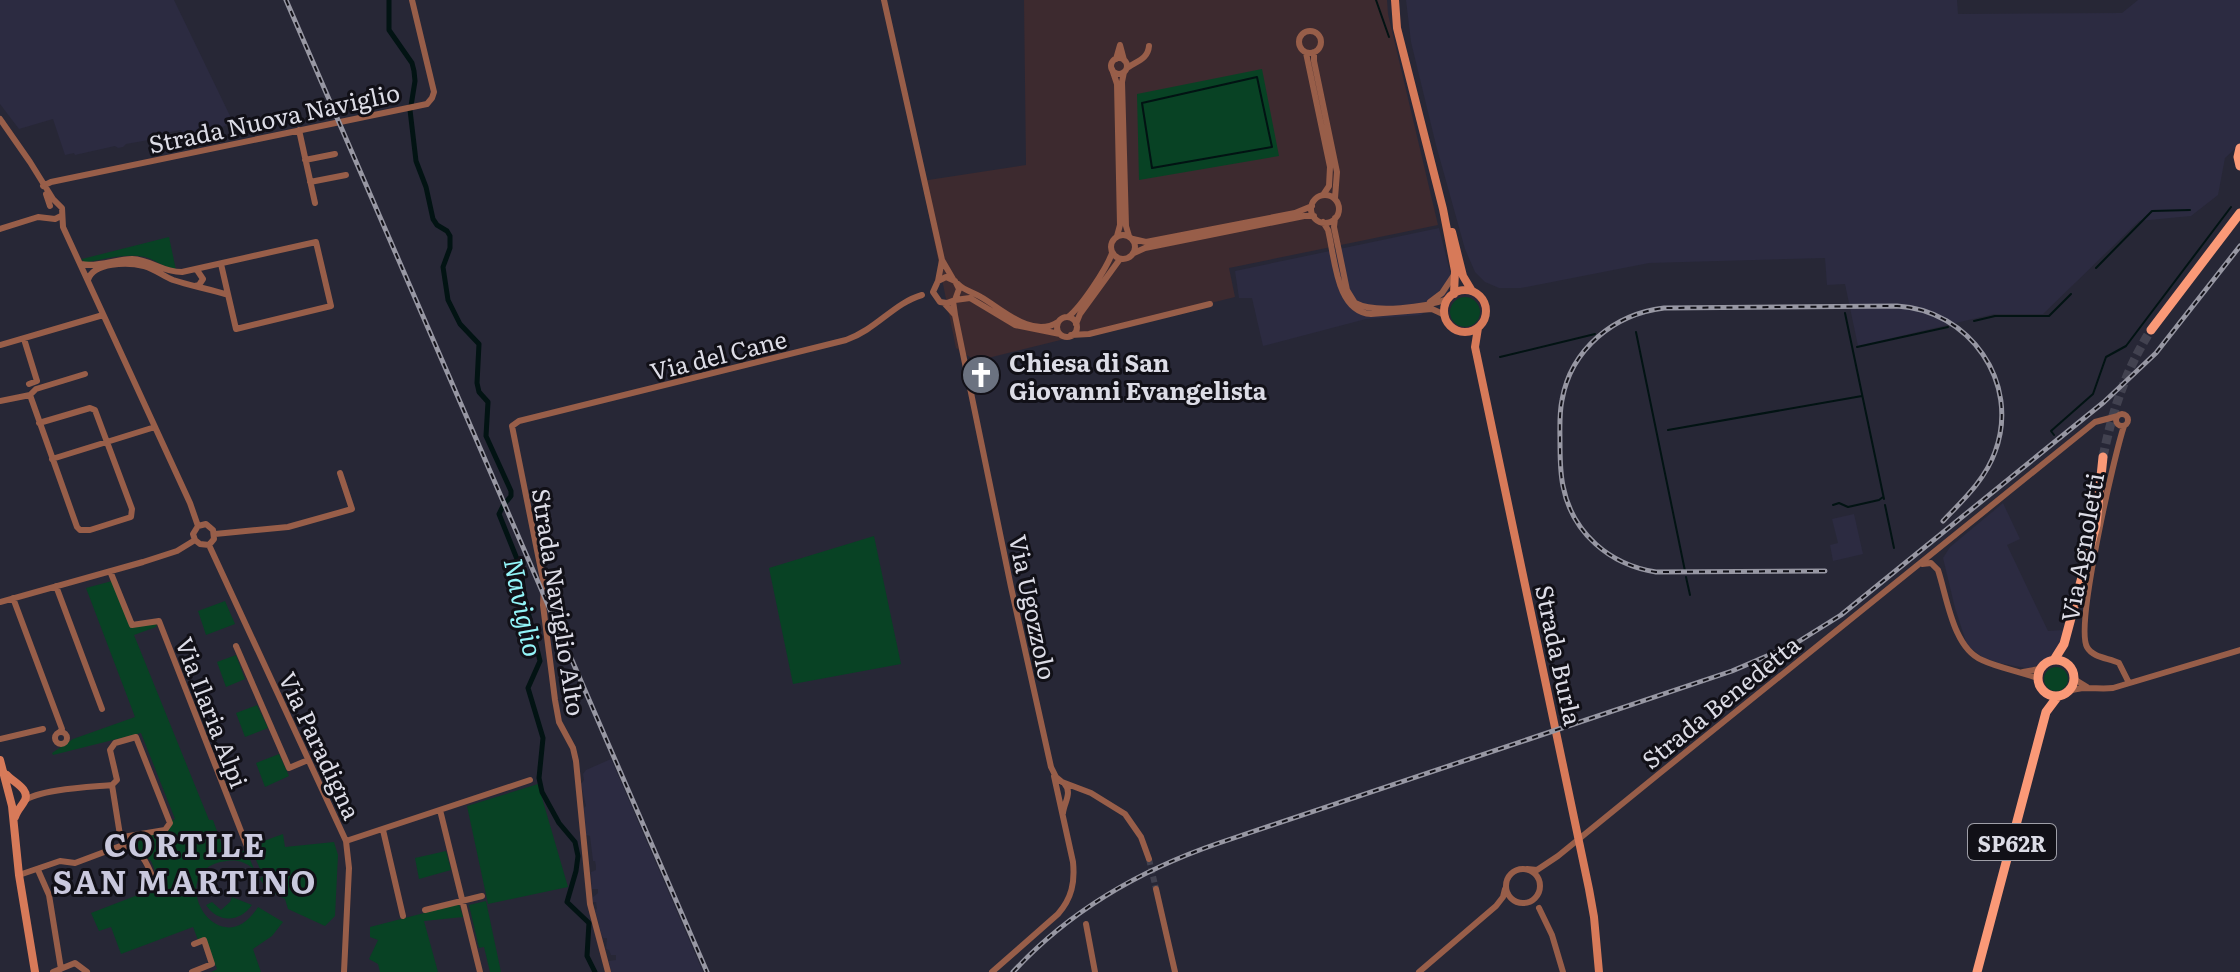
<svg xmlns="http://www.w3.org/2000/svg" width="2240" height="972" font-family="Literata,serif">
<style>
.commercial{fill:#3d2a2f}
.built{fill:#2c2b41}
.green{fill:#084224}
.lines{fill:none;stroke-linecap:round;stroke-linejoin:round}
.stream{stroke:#021313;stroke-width:2}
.canal{stroke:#021313;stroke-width:5}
.street-tunnel{stroke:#424250;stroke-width:6;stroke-dasharray:6 3;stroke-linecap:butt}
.primary-tunnel{stroke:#424250;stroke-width:9;stroke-dasharray:9 4.5;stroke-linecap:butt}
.street{stroke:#985e49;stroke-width:6}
.secondary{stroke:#d77a59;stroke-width:8}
.primary{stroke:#fa9977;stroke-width:9}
.rail-casing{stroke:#9797a3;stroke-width:5}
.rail{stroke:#111017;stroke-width:2;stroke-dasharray:6;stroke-linecap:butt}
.labels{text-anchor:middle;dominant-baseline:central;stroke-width:6;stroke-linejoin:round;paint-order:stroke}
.shield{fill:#111017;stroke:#9f9fa8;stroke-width:2}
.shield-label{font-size:22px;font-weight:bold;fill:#dcdce6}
.street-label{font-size:24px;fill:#dcdce6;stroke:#111017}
.poi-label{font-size:24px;font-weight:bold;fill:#dcdce6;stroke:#111017;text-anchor:start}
.water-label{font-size:26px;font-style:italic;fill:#93f5f9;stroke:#111017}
.district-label{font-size:32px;font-weight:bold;letter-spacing:2px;fill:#c9c8dd;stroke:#111017}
</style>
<rect width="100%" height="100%" fill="#272736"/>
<!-- commercial -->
<path class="commercial" d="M1024,0H1387L1388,14L1438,225L1229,268L1235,297L976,361L956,348L922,181L1026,165Z"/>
<!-- built -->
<path class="built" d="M0,0H174L233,122L185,144L181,130L160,134V138L126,144L123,147L118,148L115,146L75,155L74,153L65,155L53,119L19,129L0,104Z
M1406,0H1957L1958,14L2122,13L2138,0H2240V144L2225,158L2218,195L2191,216L2139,221L2043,314H1994L1858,346L1845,284L1827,285L1825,258L1649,263L1521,288H1499L1485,282L1475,272L1465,249L1436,145L1411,42Z
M1439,228L1451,276L1448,293L1421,315L1366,319L1263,346L1252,298H1239L1235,271Z
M2003,503L2020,539L2007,545L2048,631L2063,630L2064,634L2061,646L2052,656L2031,669L1999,663L1982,657L1967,645L1955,608L1943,558L1950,547Z
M1854,514L1863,554L1833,561L1830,545L1838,543L1832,519Z
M611,759L703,972H611L609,961L616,960V955H611L609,950L606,949L607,938H603L601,933L595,910L597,909L596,902H593V897L598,893V889H592L591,872L596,870V866L595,861H593L590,836L586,835L584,808L586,806L581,784L584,780L583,774L586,770Z"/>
<!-- green -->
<path class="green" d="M1262,69L1279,156L1139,180L1137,94Z
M169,237L176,270C165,268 156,260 145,257C126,253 103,259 84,263L82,259Z
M1450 312a15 15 0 1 1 30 0a15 15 0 1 1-30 0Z
M874,536L901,664L793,684L769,568Z
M112,581L130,627L157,623L156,627L134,635L209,820H213L226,856L246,850L254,869C242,860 235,859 220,862C164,877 220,967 258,907L283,922L272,936L253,949L261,972H211L217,969L205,939L198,940L193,927L121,954L111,927L99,931L91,913L161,886L157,885L153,875L156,873L151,861L133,846L130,837L165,832L171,821L175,819L141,733L53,755L52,753L73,739L135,717L86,588Z
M225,601L235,624L206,635L198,611Z
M236,655L245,679L226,687L217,662Z
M2044 679a12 12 0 1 1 24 0a12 12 0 1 1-24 0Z
M257,705L268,728L245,737L236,713Z
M279,754L289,776L265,787L256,763Z
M538,784L568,887L488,904L467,806Z
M283,834L285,847L334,842L338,855L335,916L325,926L288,909L285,899L267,890L260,879L263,876L250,846Z
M446,851L451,870L419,879L415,858Z
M232,897L252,905C239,923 218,923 206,905L212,902L221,910L230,902Z
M486,901L501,972H490L484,947L479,948L469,905Z
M459,904L463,917L424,921L438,972H380L378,964L369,959L378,940L370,937V927Z"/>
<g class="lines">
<!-- stream -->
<path class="stream" d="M1376,0L1389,37
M1257,77L1272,147L1152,168L1142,103Z
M2096,268L2152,211L2190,210
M1845,313L1884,499
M1974,321L1995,316H2049L2071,294
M1636,332L1685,571
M1857,347L1948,327
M1500,357L1595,334
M1668,430L1862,396
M2054,435L2051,431L2093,394L2106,357L2126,346L2231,207
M1833,505L1839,503L1848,507L1879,500L1883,497
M1885,505L1894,548
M1686,577L1690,595"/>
<!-- canal -->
<path class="canal" d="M389,0V30L412,63L414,71L415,81L411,106
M410,110L416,161L426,187L433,219L437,225L447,231L450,236V248L443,267L448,300L460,324L479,344L477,383L479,392L488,402L486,436L511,491V496L506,502
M503,506L499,514L521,569L524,595L540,661L528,688L543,738L539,778L542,792L559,823L575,842L578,856L576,871L567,902L589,923L587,956L595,972"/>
<!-- street-tunnel -->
<path class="street-tunnel" d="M1149,859L1156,889"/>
<!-- primary-tunnel -->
<path class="primary-tunnel" d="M2103,457C2112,412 2126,369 2151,330"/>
<!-- street -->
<path class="street" d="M884,0L942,260
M1299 42a11 11 0 1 1 22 0a11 11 0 1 1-22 0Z
M1314,52V61L1337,172L1335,198
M1306,53L1330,167L1329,186L1323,195
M1111 66a8 8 0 1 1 16 0a8 8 0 1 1-16 0Z
M1116,59L1120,45L1124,60
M1127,68C1137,61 1148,59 1149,46
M1112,69L1117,84L1120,225L1117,236
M1124,72L1122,82L1126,226L1129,236
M0,119L30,162L53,199L62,208L63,227L190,503L198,526L193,534L195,540L200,544L209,545
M299,130L315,203
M305,160L335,154
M310,182L346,175
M43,186L51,182L427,104L432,98L434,92L412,0
M46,194L50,206
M1311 209a14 14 0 1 1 28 0a14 14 0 1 1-28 0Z
M1335,218L1334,227L1347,290L1355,303C1375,314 1426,307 1448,299
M1323,222L1328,230C1335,258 1336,312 1371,314L1432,309L1445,315
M0,229L38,217L55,219L61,216
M1111 247a12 12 0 1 1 24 0a12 12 0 1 1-24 0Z
M1133,239L1146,242L1295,213L1312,206
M1134,253L1145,248L1304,216H1314
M81,264C97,268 116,259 132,259C152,260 161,272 182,272L316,242L331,306L236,329L221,264
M88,280C93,262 128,262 144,266C155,269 163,276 173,280C191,286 210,289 228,295
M938,281L942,260L953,279
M958,284C965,291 973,292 981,297C1002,309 1032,339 1058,322
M195,286L199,285L203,279L197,270
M955,300L959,289L955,281L946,277L938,281L933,292L940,302L947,303L955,300L970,298L1015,325L1060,334
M1430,302L1442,293L1454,275
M944,303L955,315L953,301
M955,315L1011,587L1051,767L1056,777L1062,782L1091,793L1125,814L1141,837L1149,859
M1068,317C1081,307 1107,268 1112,253
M1057 327a10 10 0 1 1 20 0a10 10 0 1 1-20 0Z
M1076,324L1080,314L1120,259
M1071,335L1089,334L1210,304
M24,339L37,381L29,384
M0,345L103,315
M30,395L77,527L80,530H90L131,517L132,509L95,410L90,408L39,423
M0,401L30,395L36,389L85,374
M2116 420a6 6 0 1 1 12 0a6 6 0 1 1-12 0Z
M2124,426C2114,456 2075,626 2087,647C2093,658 2109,658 2119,663L2129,683
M52,459L155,427
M198,526L206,524L213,530L214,539L209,545
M215,534L288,527L352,509L340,473
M209,545L346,841L349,868L344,972
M1922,564L1931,563L1938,570C1947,597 1953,648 1982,660C1999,668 2019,671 2037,678
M110,571L132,625L159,621L248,849
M56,586L102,709
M13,598L62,729L60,732
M0,602L143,562L177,551L195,540
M236,646L289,768L308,760
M2023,672L2039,669
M2074,679L2087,687
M2067,692C2083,685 2097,690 2113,688L2240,650
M55 738a6 6 0 1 1 12 0a6 6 0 1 1-12 0Z
M136,737L170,823L165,830L123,837L120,835L112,785L117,780L110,750L115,743Z
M0,739L43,729
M24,801C39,789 92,787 112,785
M440,810L480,972
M1063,813C1064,802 1073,793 1064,783
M383,830L403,916
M346,841L530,780
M1506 886a17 17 0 1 1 34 0a17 17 0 1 1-34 0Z
M1527,869L1537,870L1558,856L1660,773L2095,422L2118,416
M38,870L49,895L61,969
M19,875L60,861L75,863L123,845C146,853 148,866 156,886
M1156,889L1175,972
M1539,908L1552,935L1563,972
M425,910L482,896
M1086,924L1095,972
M53,972L75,963L87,972
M192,972L212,964L204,940L194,944
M608,972L590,904L576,761L573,748L559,722L555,700L543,605L544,585L512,426L519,421L846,340C877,329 894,303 922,295
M992,972L1058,914C1072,898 1075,882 1073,862L1054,776
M1419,972L1496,906L1503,897L1505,889"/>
<!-- secondary -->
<path class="secondary" d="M1395,0L1397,28L1443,209L1455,271L1454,294
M1452,232L1463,276L1472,291
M1444 311a21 21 0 1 1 42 0a21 21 0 1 1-42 0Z
M1478,328L1475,347L1589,889L1594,917L1599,972
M0,760L12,806L19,875L35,972
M7,775C13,782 30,789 25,800C22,806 17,810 15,817"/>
<!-- primary -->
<path class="primary" d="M2240,148L2238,157L2240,166
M2151,330L2240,213
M2038 678a18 18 0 1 1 36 0a18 18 0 1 1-36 0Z
M2054,660L2064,644L2096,525L2103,457
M1977,972L2046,712L2058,696"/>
<!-- rail casing -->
<g class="rail-casing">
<path id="rail" d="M286,0L707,972
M1825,571L1656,572C1610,565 1572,533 1563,486C1560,472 1560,457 1560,443C1560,429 1559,414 1562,400C1571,349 1614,314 1664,308L1897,306C1969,310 2021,382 1995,452C1985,480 1963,500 1943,521
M1013,972C1070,910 1140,870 1219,843L1732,671L1793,645L1841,615L2104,402L2156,353L2240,246"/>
</g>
<!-- rail -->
<use href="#rail" class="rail"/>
</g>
<!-- icons -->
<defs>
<g id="church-disc" transform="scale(2)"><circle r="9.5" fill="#6b7280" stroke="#111017"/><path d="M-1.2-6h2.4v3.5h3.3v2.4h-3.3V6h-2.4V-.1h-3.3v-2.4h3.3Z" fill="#fff"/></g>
</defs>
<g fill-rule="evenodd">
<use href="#church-disc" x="981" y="375"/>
</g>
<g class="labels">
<!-- shield labels -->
<rect class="shield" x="1968" y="824" width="88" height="36" rx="6"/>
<g class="shield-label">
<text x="2012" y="842">SP62R</text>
</g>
<!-- street labels -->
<g class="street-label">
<text transform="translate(274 117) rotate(-12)">Strada Nuova Naviglio</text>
<text transform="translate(718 354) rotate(-14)">Via del Cane</text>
<text transform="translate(2081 547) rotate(-80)">Via Agnoletti</text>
<text transform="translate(560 602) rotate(81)">Strada Naviglio Alto</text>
<text transform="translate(1034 607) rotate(78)">Via Ugozzolo</text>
<text transform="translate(1560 655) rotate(78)">Strada Burla</text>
<text transform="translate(1720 701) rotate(-39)">Strada Benedetta</text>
<text transform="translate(213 712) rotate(69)">Via Ilaria Alpi</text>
<text transform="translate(321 745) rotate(65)">Via Paradigna</text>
</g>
<!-- poi labels -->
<g class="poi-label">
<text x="1009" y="361">Chiesa di San<tspan x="1009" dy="28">Giovanni Evangelista</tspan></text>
</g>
<!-- water labels -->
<g class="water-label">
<text transform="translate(525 607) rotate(78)">Naviglio</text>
</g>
<!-- district labels -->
<g class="district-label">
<text x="185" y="843">CORTILE<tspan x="185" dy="37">SAN MARTINO</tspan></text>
</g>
</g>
</svg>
